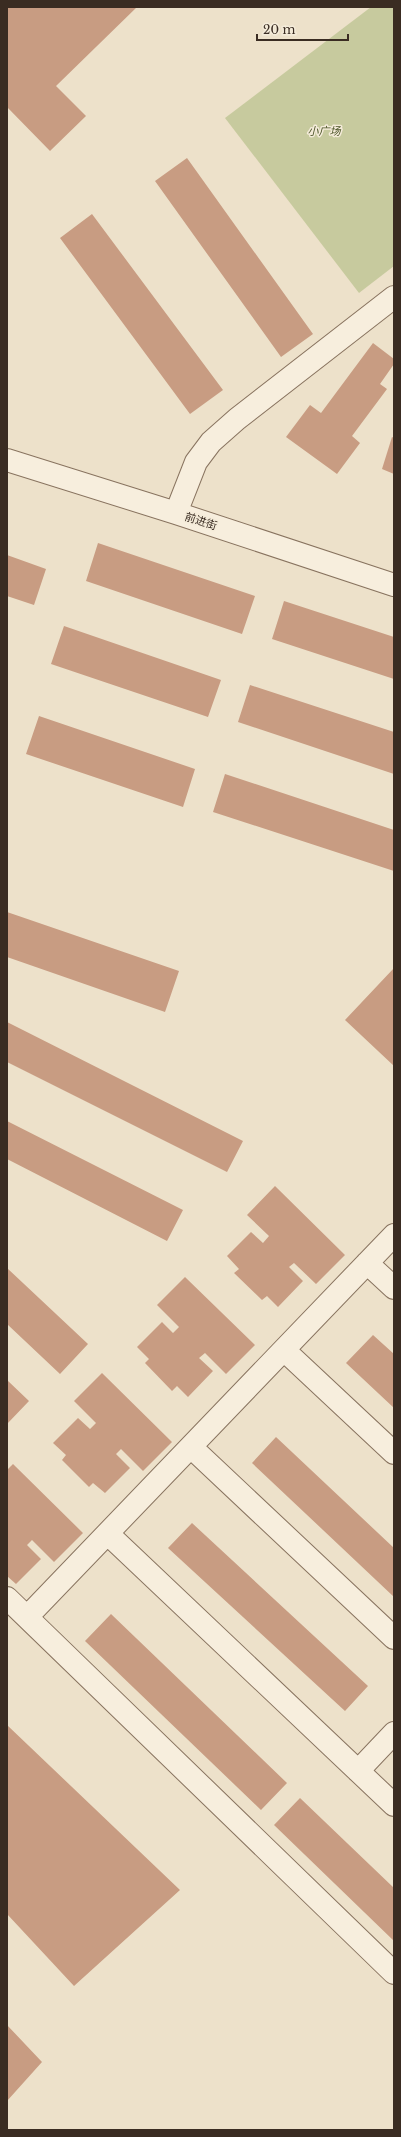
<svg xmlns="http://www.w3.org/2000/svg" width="401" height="2137" font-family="'Libre Baskerville','Noto Sans SC',serif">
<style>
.green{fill:#c7ca9e}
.building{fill:#c89c82}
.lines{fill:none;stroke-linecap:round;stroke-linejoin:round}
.minor-casing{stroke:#88735f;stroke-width:24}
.minor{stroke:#f7eedd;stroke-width:22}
.labels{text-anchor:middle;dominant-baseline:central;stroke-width:3;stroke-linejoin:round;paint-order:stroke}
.park-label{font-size:11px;font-style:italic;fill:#4c5529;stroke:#f4ebd9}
.street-label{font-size:11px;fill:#3a2c22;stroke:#f4ebd9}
</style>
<rect width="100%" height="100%" fill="#ede1ca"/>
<!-- green -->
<path class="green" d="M371,7H394V266L359,293L225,118Z"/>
<!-- building -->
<path class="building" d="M7,7H137L56,86L86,116L50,151L7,107Z
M187,158L313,334L281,357L155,181Z
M92,214L223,390L190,414L60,238Z
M373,343L394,359V364L380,384L387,389L352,436L360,443L337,474L286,437L310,405L321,413Z
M392,437L394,438V474L382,469Z
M98,543L255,596L242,634L86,581Z
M7,555L46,569L34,605L7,596Z
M284,601L394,637V679L272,639Z
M64,626L221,680L208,717L51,664Z
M250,685L394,732V774L238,722Z
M39,716L195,769L183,807L26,754Z
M225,774L394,830V871L213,812Z
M7,912L179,971L165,1012L7,957Z
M394,968V1066L345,1020Z
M7,1022L243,1141L227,1172L7,1062Z
M7,1121L183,1210L167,1241L7,1159Z
M275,1186L345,1255L316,1284L294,1263L289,1267L303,1281L278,1307L267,1296L262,1300L234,1273L239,1269L227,1256L251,1232L263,1243L269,1236L247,1215Z
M7,1268L88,1344L60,1374L7,1324Z
M185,1277L255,1345L226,1374L205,1353L199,1358L213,1371L188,1397L177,1386L172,1391L145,1363L149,1359L137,1347L162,1322L173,1333L179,1327L157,1305Z
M373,1335L394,1354V1408L346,1363Z
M102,1373L172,1442L143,1471L121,1449L116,1454L130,1468L105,1493L93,1483L89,1487L62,1460L66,1455L53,1443L78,1418L90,1429L96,1423L74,1401Z
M7,1380L29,1401L7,1424Z
M276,1437L394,1548V1597L252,1463Z
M13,1464L83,1533L54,1562L32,1540L27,1545L41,1559L16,1584L7,1576V1470Z
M192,1523L368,1686L345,1711L168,1548Z
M111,1614L287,1783L261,1810L85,1641Z
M7,1725L180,1890L74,1986L7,1914Z
M300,1798L394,1888V1941L274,1825Z
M7,2025L42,2062L7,2101Z"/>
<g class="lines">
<!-- minor casing -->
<g class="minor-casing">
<path id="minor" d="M7,460L176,513L394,585
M176,513L196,462L211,442L237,419L394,297
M367,1263L394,1288
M284,1350L394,1453
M191,1447L394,1638
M108,1534L394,1805
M7,1598L394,1973
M27,1617L394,1235
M358,1771L394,1733"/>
</g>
<!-- minor -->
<use href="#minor" class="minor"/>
</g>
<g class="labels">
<!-- park labels -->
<g class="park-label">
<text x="324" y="131">小广场</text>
</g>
<!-- street labels -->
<g class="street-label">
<text transform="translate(201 521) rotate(18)">前进街</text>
</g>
</g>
<!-- border -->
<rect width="401" height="2137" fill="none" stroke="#3a2c22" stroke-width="16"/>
<!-- scale -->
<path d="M257 34v6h91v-6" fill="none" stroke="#3a2c22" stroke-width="2"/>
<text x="263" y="34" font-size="12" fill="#3a2c22" stroke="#f4ebd9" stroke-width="3" paint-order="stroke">20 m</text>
</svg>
